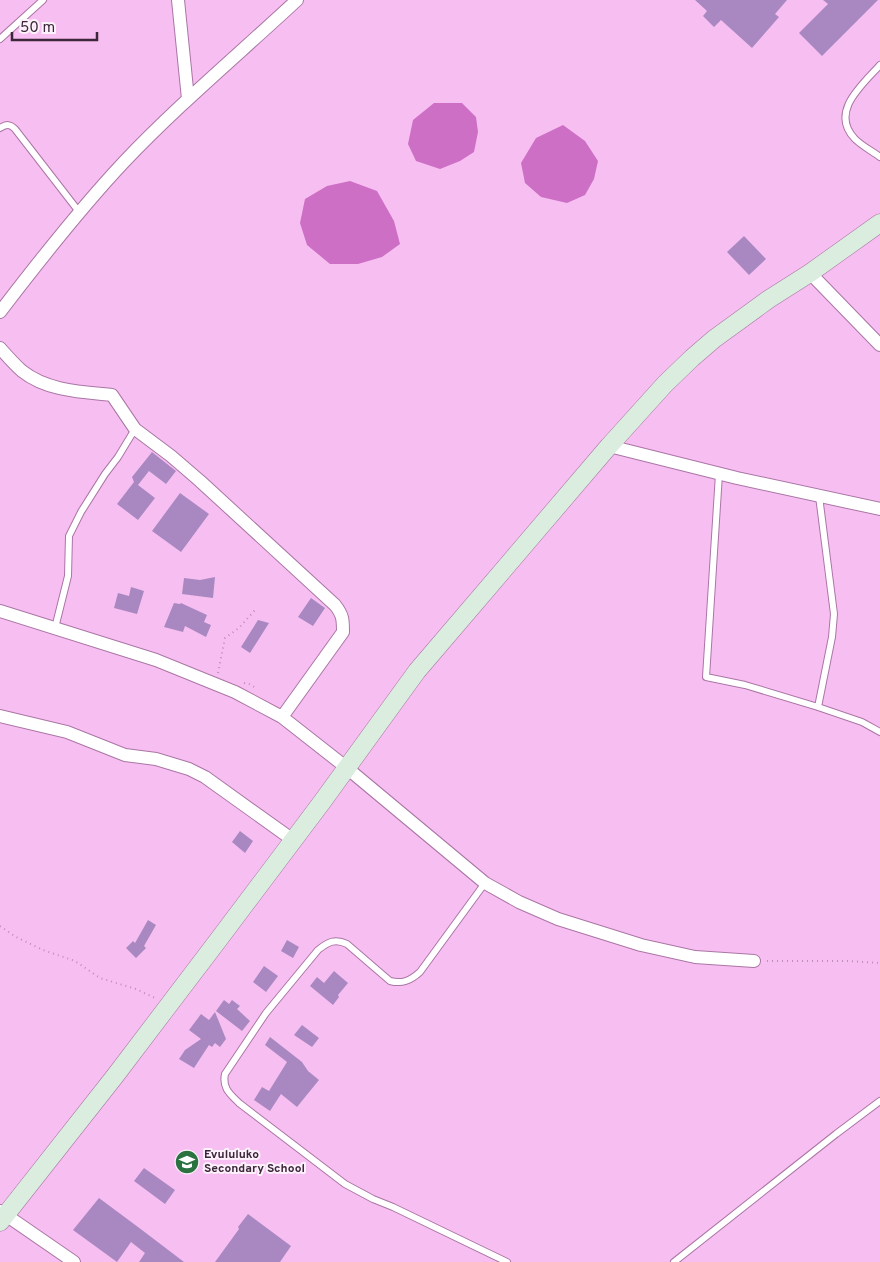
<svg xmlns="http://www.w3.org/2000/svg" width="880" height="1262" font-family="Overpass,sans-serif">
<style>
.water{fill:#cc6fc5}
.building{fill:#a988c1}
.lines{fill:none;stroke-linecap:round;stroke-linejoin:round}
.lane-casing{stroke:#aa76a5;stroke-width:8}
.street-casing{stroke:#aa76a5;stroke-width:14}
.secondary-casing{stroke:#aa76a5;stroke-width:19}
.path{stroke:#bc8fb7;stroke-width:2;stroke-dasharray:1 4;stroke-linecap:butt}
.lane{stroke:#fff;stroke-width:6}
.street{stroke:#fff;stroke-width:12}
.secondary{stroke:#daedde;stroke-width:18}
.labels{text-anchor:middle;dominant-baseline:central;stroke-width:4;stroke-linejoin:round;paint-order:stroke}
.poi-label{font-size:12px;font-weight:bold;fill:#3c273a;stroke:#fdf1fb;text-anchor:start}
</style>
<rect width="100%" height="100%" fill="#f7bff1"/>
<!-- water -->
<path class="water" d="M434,103H462L476,117L478,132L474,152L460,161L440,169L416,161L408,144L413,120Z
M563,125L585,141L598,161L594,179L585,195L567,203L541,197L525,183L521,163L536,138Z
M350,181L377,191L394,221L400,244L382,257L358,264H330L307,245L300,223L305,199L327,186Z"/>
<!-- building -->
<path class="building" d="M695,0H787L775,14L779,17L752,48L721,20L714,27L703,16L707,11Z
M823,0H878L822,56L799,33L828,4Z
M744,236L766,259L749,275L727,252Z
M152,452L176,471L166,484L149,471L138,485L155,498L138,520L117,504L134,482L132,477Z
M180,493L209,514L181,552L152,531Z
M215,577L213,598L182,594L184,578L200,580Z
M131,587L144,591L137,614L114,608L118,593L129,596Z
M311,598L325,608L313,626L298,617Z
M174,603L180,604L181,603L207,615L204,622L211,625L206,637L185,626L183,632L164,627Z
M258,620L269,623L250,653L241,647Z
M240,831L253,841L245,853L232,842Z
M148,920L156,925L144,946L146,948L136,958L126,948L133,941L135,943Z
M287,940L299,947L293,958L281,951Z
M264,966L278,976L266,992L253,982Z
M334,971L348,983L338,995L339,997L333,1005L310,986L317,977L324,983Z
M224,1000L229,1004L232,1000L240,1006L237,1009L250,1021L242,1031L216,1011Z
M215,1012L226,1039L220,1047L215,1043L212,1047L209,1045L194,1068L179,1059L185,1050L201,1039L189,1030L201,1014L209,1020Z
M302,1025L319,1038L312,1047L294,1035Z
M270,1037L302,1062L308,1071L319,1080L297,1107L281,1094L270,1111L254,1100L262,1087L269,1091L287,1062L265,1045Z
M144,1168L175,1190L165,1204L134,1181Z
M99,1198L142,1230L184,1262H139L145,1253L131,1242L117,1262L73,1230Z
M248,1214L291,1246L280,1262H215L239,1229L238,1227Z"/>
<g class="lines">
<!-- lane casing -->
<g class="lane-casing">
<path id="lane" d="M0,39L43,0
M880,65C862,85 829,112 855,139C862,146 872,151 880,157
M0,128C7,124 10,124 15,129L80,213
M719,474L706,677L745,685L818,707L862,722L880,732
M55,628L68,576L69,536L81,512L105,474L118,457L135,429
M818,707L832,637L834,614L819,496
M485,883L420,972C410,981 402,984 390,981L347,944C335,938 328,942 318,950L266,1013L225,1074C222,1088 230,1094 239,1103L345,1184L373,1199L393,1207L507,1262
M674,1262L836,1134L880,1101"/>
</g>
<!-- street casing -->
<g class="street-casing">
<path id="street" d="M178,0L188,99
M810,273L880,345
M0,312C39,261 79,210 123,163C178,105 239,54 297,0
M0,348C7,356 14,364 22,371C47,391 82,392 112,395L135,429L171,456L200,481L335,605C343,615 343,620 343,632L282,717
M609,446L737,478L880,509
M0,611L156,660L235,692L282,717L347,768L485,883L519,902L558,919L641,945L695,957L754,961
M0,716L67,732L125,755L156,759L189,769L205,777L293,840
M0,1211L74,1262"/>
</g>
<!-- secondary casing -->
<g class="secondary-casing">
<path id="secondary" d="M0,1222L115,1076L219,939L322,802L417,671L609,446L665,384L692,358L714,339L769,299L810,273L880,223"/>
</g>
<!-- path -->
<path class="path" d="M218,673L225,638L239,628L255,610
M244,683L249,684L256,688
M0,926L16,937L43,950L75,961L100,978L136,989L155,998
M767,961H847L880,963"/>
<!-- lane -->
<use href="#lane" class="lane"/>
<!-- street -->
<use href="#street" class="street"/>
<!-- secondary -->
<use href="#secondary" class="secondary"/>
</g>
<!-- icons -->
<defs>
<g id="school-disc" transform="scale(1.25)"><circle r="9.5" fill="#2a723f" stroke="#fdf1fb"/><path d="M0-5L7-2L0 1L-7-2ZM-4 1L0 2.5L4 1V4Q0 6-4 4Z" fill="#fff"/></g>
</defs>
<g fill-rule="evenodd">
<use href="#school-disc" x="187" y="1162"/>
</g>
<g class="labels">
<!-- poi labels -->
<g class="poi-label">
<text x="204" y="1155">Evululuko<tspan x="204" dy="14">Secondary School</tspan></text>
</g>
</g>
<!-- scale -->
<path d="M12 32v8h85v-8" fill="none" stroke="#3c273a" stroke-width="2.5"/>
<text x="20" y="32" font-size="15" fill="#3c273a" stroke="#fdf1fb" stroke-width="4" paint-order="stroke">50 m</text>
</svg>
